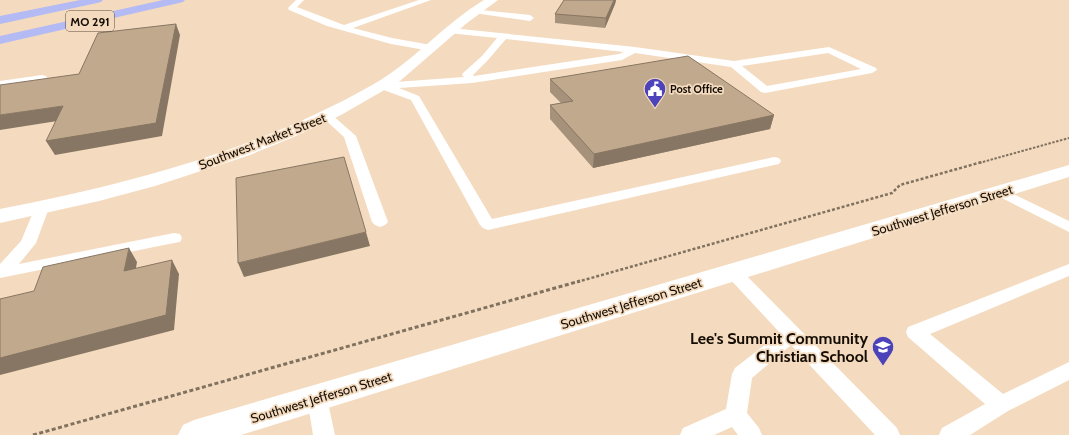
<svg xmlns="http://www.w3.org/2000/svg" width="1069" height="435" font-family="Cabin,sans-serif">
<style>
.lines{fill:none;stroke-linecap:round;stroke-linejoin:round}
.path-far2{stroke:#81715f;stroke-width:2;stroke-dasharray:2.5 1.5;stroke-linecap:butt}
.path-far1{stroke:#81715f;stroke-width:2.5;stroke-dasharray:3 2;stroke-linecap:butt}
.path{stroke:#81715f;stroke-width:3;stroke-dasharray:4 2.5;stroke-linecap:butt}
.service{fill:#fff;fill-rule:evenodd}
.minor{fill:#fff;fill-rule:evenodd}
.tertiary{fill:#fff;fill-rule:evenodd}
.trunk{fill:#b4baf3;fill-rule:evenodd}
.wall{fill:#a6917a}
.shaded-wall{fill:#877663}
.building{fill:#c1a98e;stroke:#877663}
.labels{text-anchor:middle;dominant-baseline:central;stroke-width:3.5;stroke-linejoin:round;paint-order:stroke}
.far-poi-label{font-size:11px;font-weight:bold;fill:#150d04;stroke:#f4dbbf;text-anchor:start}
.shield{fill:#f4dbbf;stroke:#584b3c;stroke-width:1}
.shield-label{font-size:12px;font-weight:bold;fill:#150d04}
.street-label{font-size:13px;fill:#150d04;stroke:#f4dbbf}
.near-poi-label{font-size:16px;font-weight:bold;fill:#150d04;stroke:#f4dbbf;text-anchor:end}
</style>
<rect width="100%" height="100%" fill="#f4dbbf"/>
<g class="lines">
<!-- path-far2 -->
<path class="path-far2" d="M979,163L1069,138"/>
<!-- path-far1 -->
<path class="path-far1" d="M577,282L892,193L900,185L982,162"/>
<!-- path -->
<path class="path" d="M33,435L580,281"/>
<!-- service -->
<path class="service" d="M296,0H304L297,7L344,25L419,0H431L353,28L392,38L431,45L436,48L431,51L391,44L327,26L289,10L288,8Z
M471,9L530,15L534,18L530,21L474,13H471L470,11Z
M451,28L635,47L734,61L829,47L876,68L877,70L872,73L765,93L761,92L731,67L635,53L622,60L472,83L399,88L419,96L492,219L774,157L779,158L781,161L779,164L774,165L488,230L483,228L480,225L411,100L378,88L377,86L382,83L464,77L462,75L463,73L482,56L497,38L448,33L447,31L448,29ZM506,39L624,52L619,54L474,76L473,75L488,60ZM828,53L861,69L767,86L742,66Z
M42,75L46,76L47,78L46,80L0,87V81Z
M327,112L331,114L356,136L388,222L385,225L380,227L375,225L372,222L344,137L321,116L323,114Z
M1001,188L1069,221V232L996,195L994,192L996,189Z
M42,204L47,205L49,208L36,243L19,264L174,233L180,234L182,238L180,242L174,243L0,278V264L21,241L35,208L37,205Z
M1069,264V276L930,334L1003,394L1069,362V380L1008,411L970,435H939L942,428L985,404L908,337L906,332L908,327Z
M734,267L740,269L897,428L900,435H875L791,345L752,378L747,413L759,428L762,435H738L732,427L714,435H680L683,428L726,409L732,374L735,368L780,333L728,277L726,273L728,269Z
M317,389L324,392L327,398L335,435H313L307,398L310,392Z"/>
<!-- minor -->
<path class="minor" d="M484,0H498L467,23L400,81L341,115L296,136L250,155L155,186L99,201L0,223V209C130,184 258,150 374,84C414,61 444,24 484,0Z"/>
<!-- tertiary -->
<path class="tertiary" d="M1069,165V177L241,435H178L183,425L194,420Z"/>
<!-- trunk -->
<path class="trunk" d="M80,0H103L101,2L97,3L0,24V16Z
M163,0H185L183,2L179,3L0,44V36Z"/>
</g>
<!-- wall -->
<path class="wall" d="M564,0H616L615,4L605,28L555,23V14Z
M550,79L774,115L770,129L593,168L550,119V105L561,103L550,92Z"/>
<!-- shaded-wall -->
<path class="shaded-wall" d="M614,0H616L615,4L605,28L606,18Z
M176,24L180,35L162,136L55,155L46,141Z
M63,106L70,119L0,130V115Z
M774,115L770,129L593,168L594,154Z
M366,232L370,246L244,277L238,263Z
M129,248L137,262L133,285L124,271Z
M172,260L179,274L174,330L0,375V358Z"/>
<!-- building -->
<path class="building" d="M564,0H614L606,18L555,14Z
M176,24L156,123L46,141L63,106L0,115V85L79,74L98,33Z
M688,56L774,115L594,154L550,105L573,101L550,79Z
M344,157L366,232L238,263L236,178Z
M129,248L124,271L172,260L166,315L0,358V299L34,291L43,267Z"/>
<!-- icons -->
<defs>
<g id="civic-pin" transform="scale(1.15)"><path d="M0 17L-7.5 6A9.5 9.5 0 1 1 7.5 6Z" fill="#4c43ba" stroke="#f4dbbf"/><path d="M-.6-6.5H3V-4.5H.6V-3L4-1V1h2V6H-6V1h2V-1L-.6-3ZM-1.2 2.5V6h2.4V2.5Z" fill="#fff"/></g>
<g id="school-pin" transform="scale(1.15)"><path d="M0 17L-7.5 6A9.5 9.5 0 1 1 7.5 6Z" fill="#4c43ba" stroke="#f4dbbf"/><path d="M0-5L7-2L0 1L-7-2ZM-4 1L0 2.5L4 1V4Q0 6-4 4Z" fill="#fff"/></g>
</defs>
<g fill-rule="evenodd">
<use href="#civic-pin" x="655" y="89"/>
<use href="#school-pin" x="883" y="347"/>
</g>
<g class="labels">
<!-- far-poi labels -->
<g class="far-poi-label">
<text x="670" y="89">Post Office</text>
</g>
<!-- shield labels -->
<rect class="shield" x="66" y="11" width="48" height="20" rx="3"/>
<g class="shield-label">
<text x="90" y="21">MO 291</text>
</g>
<!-- street labels -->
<g class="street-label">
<text transform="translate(262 141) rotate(-21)">Southwest Market Street</text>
<text transform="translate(942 210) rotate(-17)">Southwest Jefferson Street</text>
<text transform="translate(631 303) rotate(-17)">Southwest Jefferson Street</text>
<text transform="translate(321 397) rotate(-17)">Southwest Jefferson Street</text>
</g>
<!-- near-poi labels -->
<g class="near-poi-label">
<text x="868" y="338">Lee's Summit Community<tspan x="868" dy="18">Christian School</tspan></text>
</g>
</g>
</svg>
